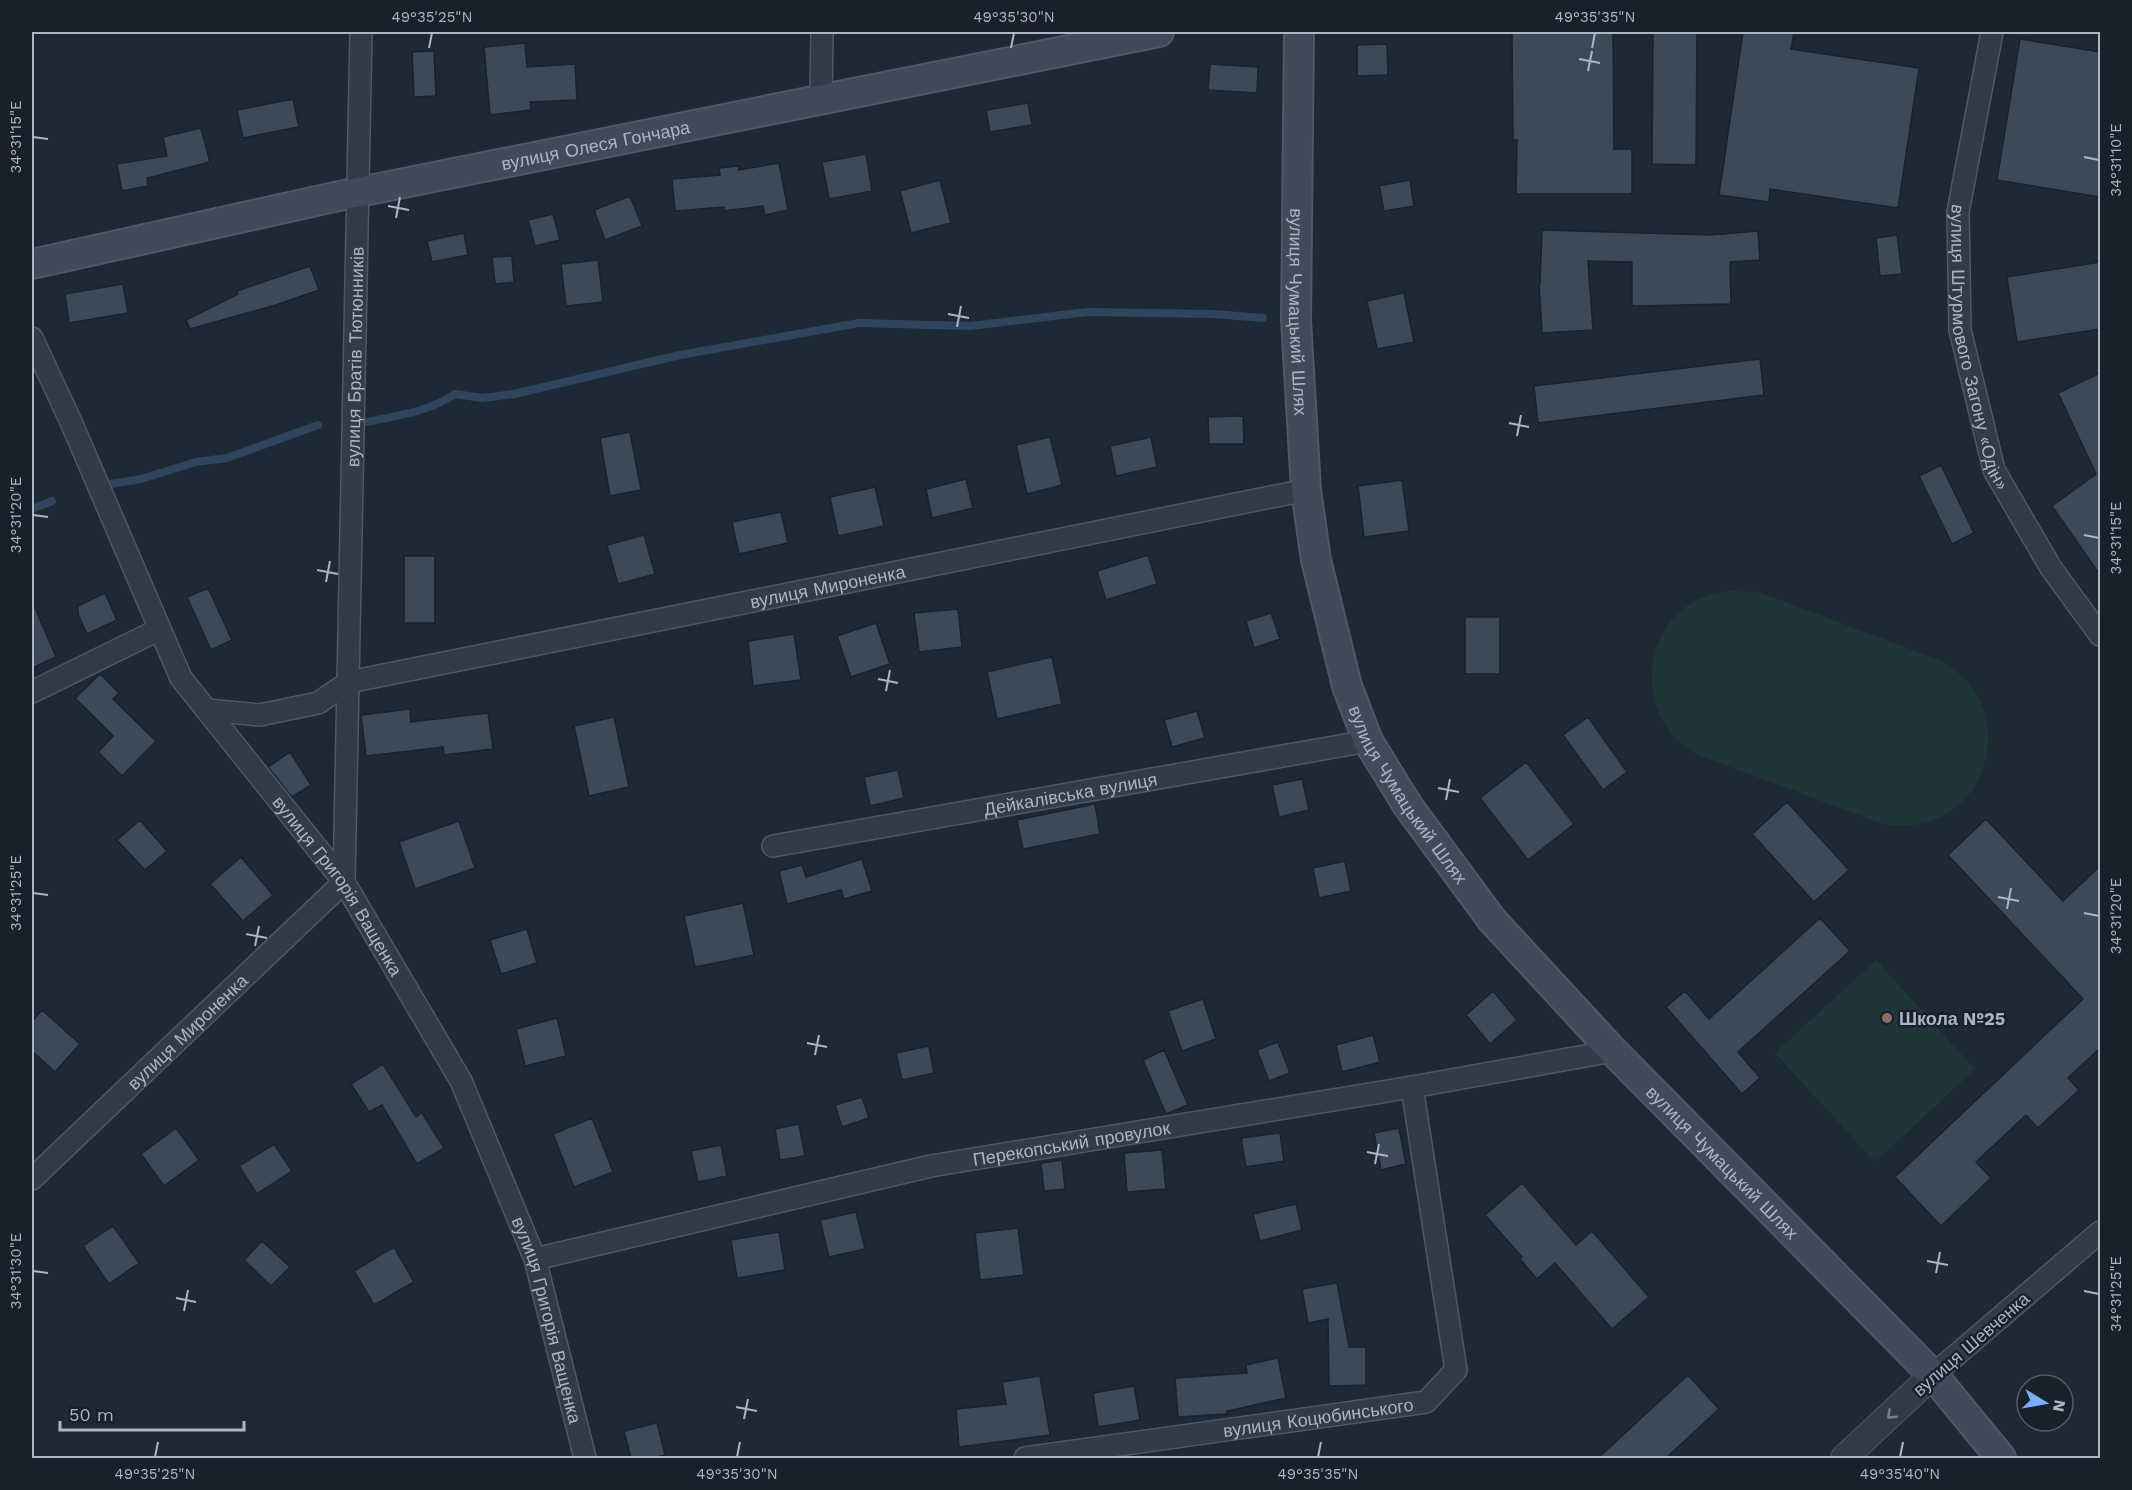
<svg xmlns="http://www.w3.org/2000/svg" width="2132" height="1490" font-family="'Work Sans',sans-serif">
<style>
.green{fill:#203537}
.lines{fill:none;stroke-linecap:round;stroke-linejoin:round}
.stream{stroke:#31445e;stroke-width:8}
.building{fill:#3c4959;stroke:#19222d;stroke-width:1.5}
.minor-casing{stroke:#4f5865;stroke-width:24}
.tertiary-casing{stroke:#4f5865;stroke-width:28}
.secondary-casing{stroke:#4f5865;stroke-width:32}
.minor{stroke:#323b47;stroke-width:21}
.tertiary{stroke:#323b47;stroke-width:26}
.secondary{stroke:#404a5a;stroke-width:28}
.oneway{stroke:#757e8c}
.ticks{fill:none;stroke:#abb5c4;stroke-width:2}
.education-dot{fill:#8d6e63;stroke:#18202b;stroke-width:2}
.labels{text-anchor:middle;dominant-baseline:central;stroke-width:4.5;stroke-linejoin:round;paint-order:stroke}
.street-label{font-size:18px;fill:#abb5c4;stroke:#18202b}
.poi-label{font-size:18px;font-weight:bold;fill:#abb5c4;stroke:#18202b;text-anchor:start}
.neatline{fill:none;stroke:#abb5c4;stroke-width:2}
.ticks-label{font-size:15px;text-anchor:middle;fill:#abb5c4}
</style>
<rect width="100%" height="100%" fill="#1e2936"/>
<!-- green -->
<path class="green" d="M1731,591L1758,592L1775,598L1939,660C1952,668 1965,676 1974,690C2007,740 1980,813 1920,824C1907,827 1895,826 1883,824L1698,755C1687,748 1677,741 1669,731C1639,690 1649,626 1695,601C1706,595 1718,593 1731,591Z
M1876,960L1975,1069L1875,1162L1775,1053Z"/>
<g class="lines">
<!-- stream -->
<path class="stream" d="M366,422C397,416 428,412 455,394L482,398L514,394L680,355L859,323L970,326L1088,312L1213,314L1263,318
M111,484L141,479L196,462L227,458L318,425
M32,509L52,501"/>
</g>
<!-- building -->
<path class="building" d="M1512,32H1613L1614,149H1632V194H1516L1517,140H1513Z
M1653,32H1697L1696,165L1652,164Z
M1743,32H1794L1791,49L1919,68L1898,208L1770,189L1769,202L1719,195Z
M2020,39L2100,52V197L1997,180Z
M525,43L527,67L575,64L577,100L530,102L531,110L490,115L484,47Z
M1387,44L1388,75L1357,76V45Z
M434,51L436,96L414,97L412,52Z
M1210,64L1258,67L1257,93L1208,90Z
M293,99L299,127L243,138L237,110Z
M1028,103L1032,125L990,132L986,110Z
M201,128L210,162L147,178L148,186L122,191L117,164L167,156L163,137Z
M866,154L872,191L829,199L822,162Z
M779,163L788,210L765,215L763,206L724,211V207L675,211L672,179L720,175L719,168L738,166L739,170Z
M940,180L951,223L911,233L900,191Z
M1410,180L1414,206L1384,211L1379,186Z
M630,196L642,226L605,240L594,210Z
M553,214L560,240L535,246L528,220Z
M1542,230L1711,235L1758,231L1760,260L1730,262L1731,304L1632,306V262L1588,261L1593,330L1542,333L1539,284H1540Z
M464,233L468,255L432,262L427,241Z
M1897,235L1902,274L1880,276L1876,238Z
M512,256L514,282L495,284L492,257Z
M598,260L603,302L566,306L561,264Z
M2100,262V329L2017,342L2007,277Z
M310,266L319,290L276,305L190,329L186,320L238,294L237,291Z
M123,284L128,313L69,323L65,294Z
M1404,293L1414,342L1377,349L1367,301Z
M1760,359L1764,395L1538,423L1534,386Z
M2100,373V575L2052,506L2096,474L2058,393Z
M1243,416L1244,444H1209L1208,417Z
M630,432L641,490L610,496L600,438Z
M1050,437L1062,485L1027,494L1016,445Z
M1151,437L1157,467L1116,476L1110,446Z
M1941,465L1974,533L1952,544L1919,476Z
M966,479L973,508L932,518L926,489Z
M1402,480L1409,531L1364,537L1358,486Z
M875,487L884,526L838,536L830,497Z
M781,512L788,543L739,554L732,522Z
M644,535L655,574L618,584L607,545Z
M1148,555L1157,584L1106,600L1097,571Z
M404,556H435V623H404Z
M208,588L232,640L211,650L187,597Z
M105,593L117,620L87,634L78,614V606Z
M32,601L56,657L32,668Z
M958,609L962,647L919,652L914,613Z
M1271,613L1280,639L1254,648L1246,621Z
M1465,617H1500V674H1465Z
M876,623L890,664L851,677L837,636Z
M794,634L801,680L753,686L748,641Z
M1052,657L1062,704L997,719L987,672Z
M100,674L119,693L113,699L156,741L122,776L98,752L113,736L75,698Z
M410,709L411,722L488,713L493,749L444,755L443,747L366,756L361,715Z
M1197,711L1205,738L1172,747L1164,720Z
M614,717L629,787L589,796L574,726Z
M1588,717L1627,772L1603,790L1563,735Z
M290,752L311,785L292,797L268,767Z
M1526,762L1574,824L1528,860L1480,798Z
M898,770L904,798L870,806L864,777Z
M1302,779L1309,810L1279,817L1272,785Z
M1787,802L1849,870L1814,902L1752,834Z
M1095,804L1100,834L1023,849L1017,820Z
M1986,819L2063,901L2100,866V1048L2068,1078L2079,1090L2038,1128L2026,1115L1976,1162L1991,1178L1941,1226L1895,1177L2083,999L1948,855Z
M140,820L167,851L145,870L117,840Z
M459,821L475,868L415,889L399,842Z
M241,857L273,895L243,921L210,884Z
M862,859L872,891L844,899L841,890L787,904L779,871L802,865L806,877Z
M1345,861L1351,891L1319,898L1313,868Z
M743,903L754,955L695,967L684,916Z
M1820,918L1850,951L1738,1052L1760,1078L1742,1094L1666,1007L1685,991L1709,1019Z
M527,929L537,963L501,974L490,940Z
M1493,991L1517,1020L1490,1044L1466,1015Z
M1203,999L1216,1039L1182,1051L1168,1011Z
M42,1010L80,1044L55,1072L32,1051V1022Z
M557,1018L566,1056L525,1066L516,1029Z
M1373,1035L1380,1062L1342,1072L1336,1045Z
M1278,1042L1290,1073L1269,1081L1257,1050Z
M929,1046L934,1073L902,1080L896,1053Z
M1164,1050L1188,1105L1166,1114L1143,1060Z
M383,1064L416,1117L422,1113L444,1148L417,1164L382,1105L369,1112L351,1084Z
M862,1097L869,1118L842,1127L835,1105Z
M592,1118L613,1172L574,1187L553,1134Z
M799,1124L805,1156L780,1160L775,1129Z
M176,1128L199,1160L164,1186L141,1154Z
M1399,1128L1406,1164L1381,1170L1374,1133Z
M1280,1133L1284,1161L1246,1167L1241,1138Z
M274,1144L292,1171L257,1194L239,1166Z
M721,1145L727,1176L698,1182L691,1151Z
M1162,1150L1166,1189L1127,1192L1124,1153Z
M1062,1160L1065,1189L1044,1191L1041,1163Z
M1522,1183L1576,1245L1592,1231L1649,1297L1612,1329L1555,1263L1537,1279L1520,1259L1522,1257L1485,1215Z
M1296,1204L1302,1230L1260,1241L1253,1214Z
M856,1212L865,1249L829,1257L820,1220Z
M113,1226L139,1263L109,1284L83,1246Z
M1018,1228L1024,1275L980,1280L975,1233Z
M779,1232L785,1270L737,1278L731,1240Z
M262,1241L290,1267L271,1286L244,1260Z
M394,1247L414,1282L374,1305L354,1271Z
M1337,1283L1349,1347H1366V1385L1329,1386L1328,1319L1308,1323L1302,1289Z
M1278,1358L1286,1398L1227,1411V1414L1178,1417L1175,1378L1247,1373L1246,1365Z
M1688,1375L1719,1409L1666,1458H1598Z
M1040,1376L1050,1435L959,1447L956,1409L1006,1404L1002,1382Z
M1134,1386L1140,1420L1098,1427L1093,1393Z
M657,1423L665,1455L653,1458H631L624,1431Z"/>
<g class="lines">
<!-- minor casing -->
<g class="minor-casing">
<g id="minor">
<path id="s1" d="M1992,32L1958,212L1960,330L1994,470L2051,568L2100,635"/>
<path d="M821,99L822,32"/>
<path id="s2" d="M32,338L71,422L181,678L344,882L461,1081L535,1259L585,1458"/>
<path d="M32,692L160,629"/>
<path id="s3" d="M207,710L260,715L318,703L349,682L1306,490"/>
<path id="s4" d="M773,846L1368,741"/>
<path id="s5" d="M32,1179L344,882L361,32"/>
<path id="s6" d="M535,1259L931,1166L1412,1087L1613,1051"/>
<path d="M1933,1375L2100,1232"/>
<path id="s7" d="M1025,1458L1426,1402L1456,1370L1412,1087"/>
</g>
</g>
<!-- tertiary casing -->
<g class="tertiary-casing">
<path id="tertiary" d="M1844,1458L1933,1375"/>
</g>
<!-- secondary casing -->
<g class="secondary-casing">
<g id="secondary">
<path id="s8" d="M1299,32L1296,320L1306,490L1316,560L1347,686L1368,741L1408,806L1492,920L1613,1051L1933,1375L2001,1458"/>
<path id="s9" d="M32,264L339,196L1159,32"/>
</g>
</g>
<!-- minor -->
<use href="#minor" class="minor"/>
<!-- tertiary -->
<use href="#tertiary" class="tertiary"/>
<!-- secondary -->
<use href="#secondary" class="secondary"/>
</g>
<!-- one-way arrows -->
<defs><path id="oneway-chevron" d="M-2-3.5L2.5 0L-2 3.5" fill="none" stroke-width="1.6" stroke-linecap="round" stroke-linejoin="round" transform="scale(1.5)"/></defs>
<use class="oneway" href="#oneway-chevron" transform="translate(1891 1415) rotate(137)"/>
<!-- ticks -->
<path class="ticks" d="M429,48L432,33M1011,48L1014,33M1592,48L1595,33M1579,59L1600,63M1588,71L1592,51M33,137L48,139M2084,157L2099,160M388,206L409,210M396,218L400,197M948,314L969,318M957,327L961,306M1509,423L1529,427M1517,436L1521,415M33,515L48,517M2084,535L2099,538M317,570L338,574M326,582L330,561M878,679L898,683M886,691L890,670M1438,788L1459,792M1446,800L1450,779M33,893L48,895M1998,897L2019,901M2007,909L2011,888M2084,913L2099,916M246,934L267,938M255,946L259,926M807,1043L827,1047M815,1055L819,1035M1367,1152L1388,1156M1375,1164L1379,1144M1927,1261L1948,1265M33,1271L48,1273M1936,1273L1940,1252M2084,1291L2099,1294M176,1298L196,1302M184,1311L188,1290M736,1407L757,1411M744,1419L748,1399M155,1457L158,1442M737,1457L740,1442M1318,1457L1321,1442M1900,1457L1903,1442"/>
<!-- markers -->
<circle class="education-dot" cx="1887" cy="1018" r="6"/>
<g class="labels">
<!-- street labels -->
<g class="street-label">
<text stroke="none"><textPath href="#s9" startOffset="576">вулиця Олеся Гончара</textPath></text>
<text stroke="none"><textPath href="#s8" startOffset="280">вулиця Чумацький Шлях</textPath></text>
<text stroke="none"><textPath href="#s1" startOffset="321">вулиця Штурмового Загону «Одін»</textPath></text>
<text stroke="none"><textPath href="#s5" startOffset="956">вулиця Братів Тютюнників</textPath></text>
<text stroke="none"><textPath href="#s3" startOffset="638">вулиця Мироненка</textPath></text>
<text stroke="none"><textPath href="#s4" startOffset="302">Дейкалівська вулиця</textPath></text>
<text stroke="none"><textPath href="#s8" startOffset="784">вулиця Чумацький Шлях</textPath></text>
<text stroke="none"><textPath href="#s2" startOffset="632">вулиця Григорія Ващенка</textPath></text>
<text stroke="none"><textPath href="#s5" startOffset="214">вулиця Мироненка</textPath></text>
<text stroke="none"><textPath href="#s6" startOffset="549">Перекопський провулок</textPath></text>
<text stroke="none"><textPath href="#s8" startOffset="1270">вулиця Чумацький Шлях</textPath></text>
<text stroke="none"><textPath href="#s2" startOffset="1118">вулиця Григорія Ващенка</textPath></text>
<text transform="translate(1971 1344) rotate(-41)">вулиця Шевченка</text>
<text stroke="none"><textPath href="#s7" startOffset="296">вулиця Коцюбинського</textPath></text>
</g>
<!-- poi labels -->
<g class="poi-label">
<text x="1899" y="1018">Школа №25</text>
</g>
</g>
<!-- border -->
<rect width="2132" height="1490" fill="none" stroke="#18202b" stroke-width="66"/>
<!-- north arrow -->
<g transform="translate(2045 1403) rotate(101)"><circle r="28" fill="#18202b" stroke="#535c68" stroke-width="1.5"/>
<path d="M0-4.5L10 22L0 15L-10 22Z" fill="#7aadfa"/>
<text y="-9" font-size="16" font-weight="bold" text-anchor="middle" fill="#abb5c4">N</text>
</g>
<!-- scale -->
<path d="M60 1421v9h184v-9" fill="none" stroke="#abb5c4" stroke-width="3"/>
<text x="69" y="1421" font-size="18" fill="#abb5c4" stroke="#18202b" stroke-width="4.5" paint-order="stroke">50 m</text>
<rect x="33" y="33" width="2066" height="1424" class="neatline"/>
<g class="ticks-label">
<text x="432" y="22">49°35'25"N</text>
<text x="1014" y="22">49°35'30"N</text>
<text x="1595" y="22">49°35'35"N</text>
<text transform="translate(16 137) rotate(-90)" y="5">34°31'15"E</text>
<text transform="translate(2116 160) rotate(-90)" y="5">34°31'10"E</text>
<text transform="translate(16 515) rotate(-90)" y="5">34°31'20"E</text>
<text transform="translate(2116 538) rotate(-90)" y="5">34°31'15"E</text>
<text transform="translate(16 893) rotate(-90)" y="5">34°31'25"E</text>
<text transform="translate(2116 916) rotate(-90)" y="5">34°31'20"E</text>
<text transform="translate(16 1271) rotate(-90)" y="5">34°31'30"E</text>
<text transform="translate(2116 1294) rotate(-90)" y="5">34°31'25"E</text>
<text x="155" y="1479">49°35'25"N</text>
<text x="737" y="1479">49°35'30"N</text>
<text x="1318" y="1479">49°35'35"N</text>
<text x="1900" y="1479">49°35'40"N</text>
</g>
</svg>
